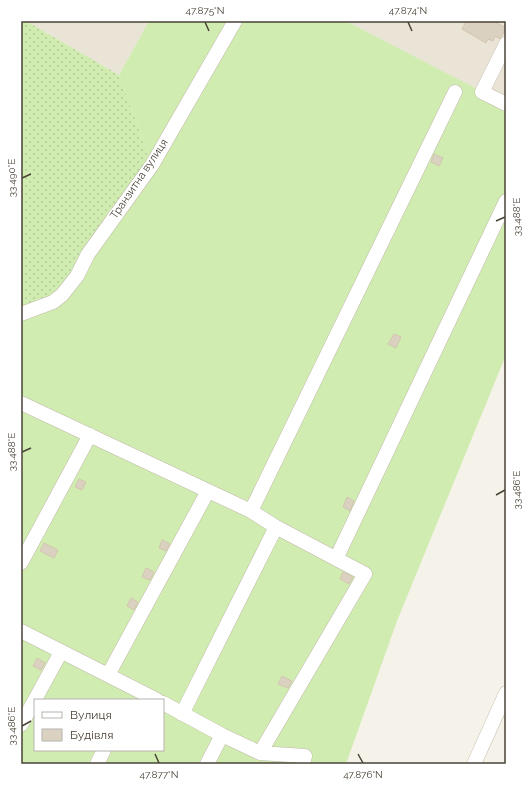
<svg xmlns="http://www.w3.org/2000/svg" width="527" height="785" font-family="Raleway,sans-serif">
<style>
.residential{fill:#eae4d7}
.grass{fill:url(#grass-dots)}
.garden{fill:#d0ecb0;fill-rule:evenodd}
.building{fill:#dbd1c0;stroke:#d3c6b0}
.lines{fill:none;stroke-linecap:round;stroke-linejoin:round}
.minor-casing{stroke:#c2baab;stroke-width:15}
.minor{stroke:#fff;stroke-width:14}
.ticks{fill:none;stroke:#4a4337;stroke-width:1.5}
.labels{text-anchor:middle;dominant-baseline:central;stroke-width:3.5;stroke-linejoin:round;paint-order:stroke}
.street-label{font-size:11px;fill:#4a4337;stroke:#fff}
.neatline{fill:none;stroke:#4a4337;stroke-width:1.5}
.ticks-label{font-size:10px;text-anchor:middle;fill:#4a4337}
</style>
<defs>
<pattern id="grass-dots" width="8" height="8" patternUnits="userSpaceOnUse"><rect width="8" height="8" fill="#d0ecb0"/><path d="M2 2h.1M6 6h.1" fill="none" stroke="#b4cc98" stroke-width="1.8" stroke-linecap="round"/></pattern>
</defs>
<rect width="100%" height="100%" fill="#f5f2e9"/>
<!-- residential -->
<path class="residential" d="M26,21H149L119,75Z
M346,21H506V104L482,92Z"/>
<!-- grass -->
<path class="grass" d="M21,21H26L119,75L152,165L62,295L21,314Z"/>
<!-- garden -->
<path class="garden" d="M149,21H346L506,104V355L397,621L346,764H21V314L53,302L152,165L119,75ZM35,700H163V750H35Z"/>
<!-- building -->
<path class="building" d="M466,21H494L506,28L500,39L495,36L493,41L488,39L486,43L462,29Z
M434,154L443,158L439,166L431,162Z
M394,334L401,337L396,348L388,344Z
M79,479L86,482L82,490L75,487Z
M347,497L354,501L350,511L343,507Z
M162,540L170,544L166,551L159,548Z
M44,543L58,550L54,558L40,551Z
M146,568L154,572L150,580L142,577Z
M343,572L353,577L349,584L340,579Z
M131,598L138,602L134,610L127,606Z
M37,658L45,663L41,670L33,666Z
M282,676L292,681L288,688L278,684Z"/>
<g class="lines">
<!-- minor casing -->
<g class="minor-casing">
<path id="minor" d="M506,44L482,92L506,104
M21,314L53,302L62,295L77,276L88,254L152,165L235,21
M21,403L251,511L276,527L365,574L260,753
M251,511L455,92
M336,559L506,201
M21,563L90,435
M21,631L157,700
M108,675L208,491
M163,703L222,735L207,764
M182,714L276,527
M21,725L61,652
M222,735L260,753L305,756L303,764
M97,764L104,750
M474,764L506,693"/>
</g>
<!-- minor -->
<use href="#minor" class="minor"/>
</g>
<!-- ticks -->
<path class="ticks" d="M205,22L209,31M408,22L412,31M22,178L31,174M496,221L505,217M22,452L31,448M496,495L505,490M22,726L31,721M155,754L159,763M358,754L363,763"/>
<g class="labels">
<!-- street labels -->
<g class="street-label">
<text transform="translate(139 179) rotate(-56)">Транзитна вулиця</text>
</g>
</g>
<!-- border -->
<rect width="527" height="785" fill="none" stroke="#ffffff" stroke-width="44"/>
<!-- legend -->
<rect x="34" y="699" width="130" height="52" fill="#ffffff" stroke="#b7b4af"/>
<rect x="42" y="712" width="20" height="6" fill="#ffffff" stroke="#b7b4af"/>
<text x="70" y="719" font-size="12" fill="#4a4337">Вулиця</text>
<rect x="42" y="729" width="20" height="12" fill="#dbd1c0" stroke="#b7b4af"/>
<text x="70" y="739" font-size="12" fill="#4a4337">Будівля</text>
<rect x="22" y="22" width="483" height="741" class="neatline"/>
<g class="ticks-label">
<text x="205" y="14">47.875°N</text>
<text x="408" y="14">47.874°N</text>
<text transform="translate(11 178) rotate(-90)" y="4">33.490°E</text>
<text transform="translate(516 217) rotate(-90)" y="4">33.488°E</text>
<text transform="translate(11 452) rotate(-90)" y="4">33.488°E</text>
<text transform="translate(516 490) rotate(-90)" y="4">33.486°E</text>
<text transform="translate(11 726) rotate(-90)" y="4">33.486°E</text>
<text x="159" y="778">47.877°N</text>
<text x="363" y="778">47.876°N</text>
</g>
</svg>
